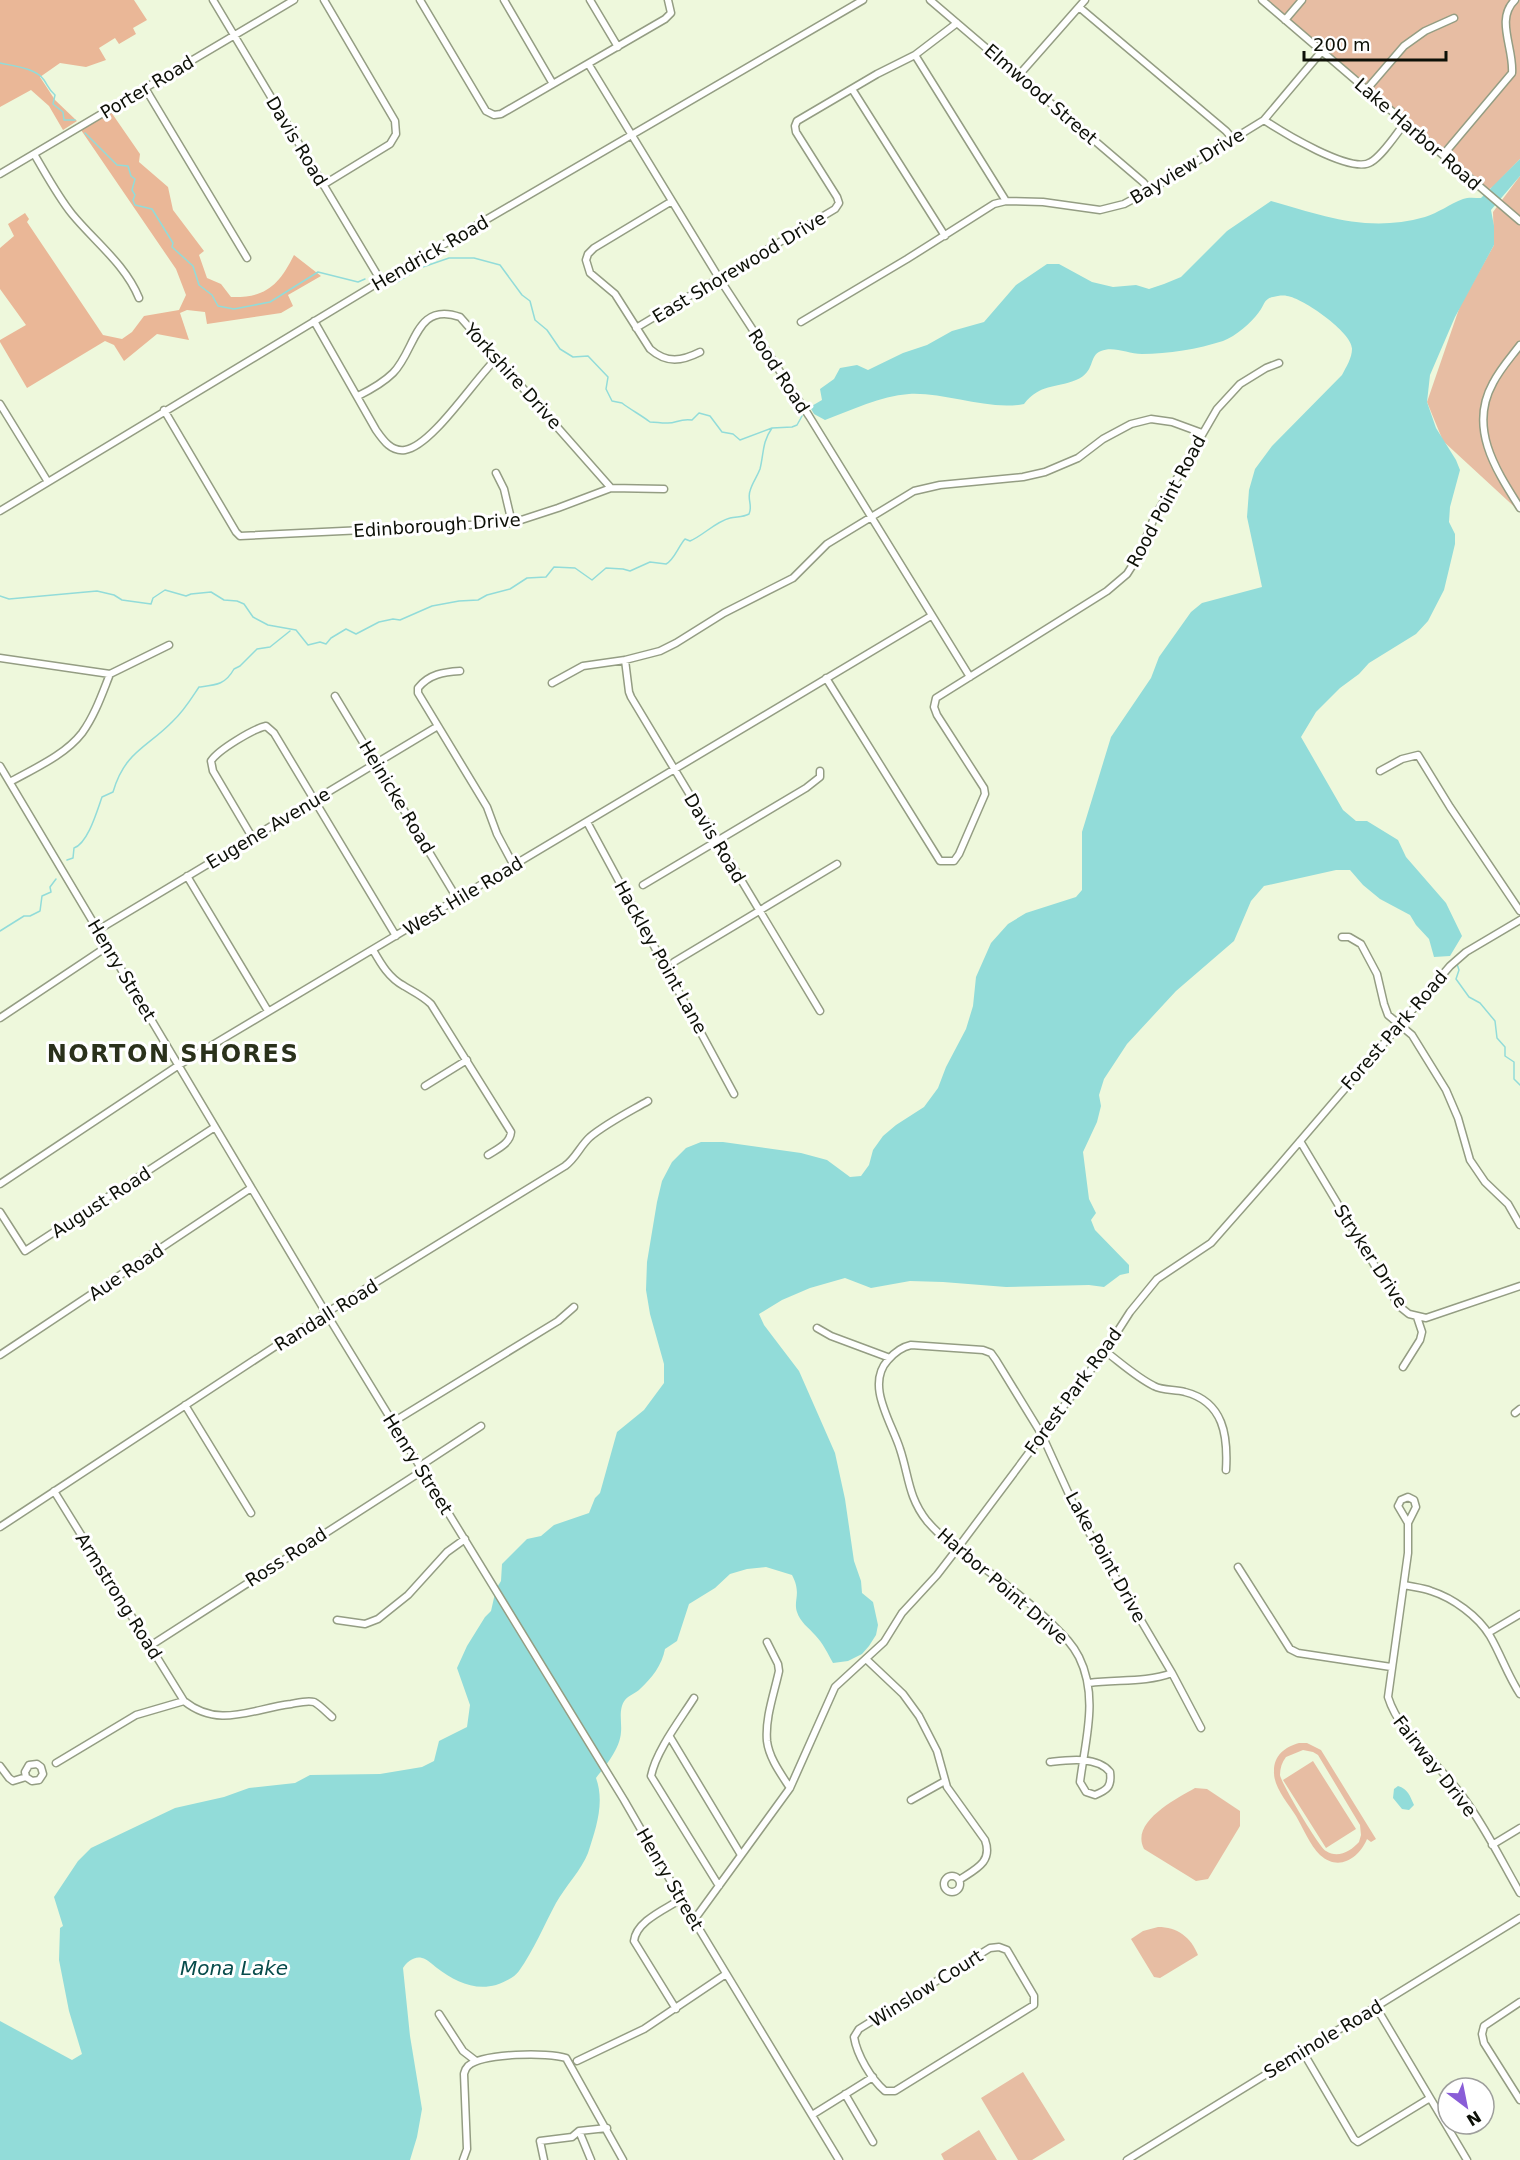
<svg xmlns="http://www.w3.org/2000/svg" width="1520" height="2160" font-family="'DejaVu Sans',sans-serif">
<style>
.green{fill:#e7bda3;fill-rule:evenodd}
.forest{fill:#eab797}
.water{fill:#92dcd9}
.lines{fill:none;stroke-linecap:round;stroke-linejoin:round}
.stream{stroke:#92dcd9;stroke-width:1.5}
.minor-casing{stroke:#949d83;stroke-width:9}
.minor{stroke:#fff;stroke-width:6}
.labels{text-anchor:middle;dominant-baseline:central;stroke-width:6;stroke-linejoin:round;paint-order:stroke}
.street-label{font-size:18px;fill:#0d1007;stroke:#fff}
.water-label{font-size:20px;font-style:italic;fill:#064b4a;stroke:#fff}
.district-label{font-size:24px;font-weight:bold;letter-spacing:1.5px;fill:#2a311b;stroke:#fff}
</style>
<rect width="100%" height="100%" fill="#eef8dc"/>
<!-- green -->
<path class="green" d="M1262,0H1520V159L1494,186L1485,192Z
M1520,176V512L1443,441L1427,402L1460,306L1494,245L1493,212Z
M1299,1743H1307L1321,1750L1376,1839L1371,1842L1367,1839C1359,1858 1339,1872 1320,1855C1310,1845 1303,1828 1296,1816C1288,1803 1273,1787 1274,1771C1274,1755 1285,1747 1299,1743ZM1303,1750L1313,1752L1318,1755L1360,1825L1361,1835L1359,1842C1351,1851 1338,1859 1326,1851C1319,1847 1281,1783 1280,1775C1280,1768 1282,1762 1286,1757Z
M1313,1761L1356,1829L1326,1848L1283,1780Z
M1195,1788L1207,1789L1240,1811V1826L1208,1879L1196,1881L1144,1849C1130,1822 1176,1799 1195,1788Z
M1158,1927C1177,1927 1191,1937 1198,1955L1160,1978L1154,1977L1131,1939L1143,1931Z
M1023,2072L1065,2140L1032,2160H1018L981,2098Z
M979,2130L997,2160H944L941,2154Z"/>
<!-- forest -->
<path class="forest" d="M0,0H134L147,20L133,28L136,34L119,44L115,38L99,48L106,60L86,67L60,63L40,77L55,100L77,121L63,130L49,106L31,90L0,107Z
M111,112L140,154L139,162L168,187L173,210L204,251L199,255L207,278L221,284L231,297C266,298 279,285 294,255L321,276L288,295L293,306L281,313L207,324L205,312L187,310L180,313L189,340L157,334L124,361L114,345L105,341L27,388L0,342V340L26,325L0,289V248L14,236L8,224L25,213L29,219L27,222L103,335L122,339L132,332L144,316L179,310L186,295L176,269L81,130Z"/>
<!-- water -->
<path class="water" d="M1520,159V176L1491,210L1494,226V245L1455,317L1430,375L1427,402L1436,428L1456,460L1460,470L1450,507L1449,522L1455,534V544L1444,590L1428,621L1416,634L1369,663L1359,674L1340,688L1316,712L1301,737L1343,810L1356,821H1367L1398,840L1406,857L1446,903L1462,936L1450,956L1434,957L1429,939L1416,925L1410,915L1380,899L1363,885L1350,870H1336L1264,886L1251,901L1234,941L1176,991L1127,1044L1104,1079L1099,1095L1101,1106L1097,1122L1083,1152L1089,1199L1096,1213L1091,1220L1095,1230L1129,1265V1273L1120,1275L1104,1287L1089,1285L1006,1287L943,1282L910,1281L871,1288L845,1278L810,1288L782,1300L759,1314L764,1325L799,1371L835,1453L845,1499L854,1561L861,1581L862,1593L873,1602L878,1625L876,1635L869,1646L862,1654L848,1661L833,1663C828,1654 823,1643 815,1635C809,1628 800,1622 797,1612C793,1600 802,1594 792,1575L766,1567L747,1569L730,1574L715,1588L689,1604L677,1641L665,1649C662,1665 652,1678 640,1689C636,1693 629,1695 625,1700C618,1709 622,1722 621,1732C620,1749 606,1765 596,1778C605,1803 596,1828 588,1853C582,1869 565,1887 556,1903C544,1925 534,1950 519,1971C514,1978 504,1982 496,1985C474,1991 454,1981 437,1968C433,1965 427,1959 422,1958C414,1956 407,1962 403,1968L410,2036L422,2109L417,2137L410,2160H0V2021L72,2060L82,2054L69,2011L59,1960L60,1928L63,1926L54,1897L78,1861L91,1848L175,1808L224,1797L249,1788L295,1783L310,1775L380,1774L422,1767L434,1761L439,1741L467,1727L470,1705L457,1668L467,1646L485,1617L491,1611L496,1589L501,1581L502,1564L527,1539L541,1536L554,1525L589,1513L595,1498L600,1493L617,1432L644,1410L664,1383V1364L650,1314L646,1290L647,1262L657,1202L662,1181L672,1162L686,1148L701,1142H723L801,1153L827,1160L850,1177L861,1176L869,1165L873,1150L883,1136L896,1125L924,1107L938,1088L946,1067L966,1029L973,1006L976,977L991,943L1008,924L1026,913L1076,897L1082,890V832L1111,737L1151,678L1159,657L1191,612L1202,603L1262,587L1247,517L1249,490L1255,469L1272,446L1342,375C1346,367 1352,358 1352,349C1353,333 1303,298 1287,296C1283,295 1277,296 1273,297C1264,298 1264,306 1259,312C1251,323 1236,336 1223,341C1198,349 1168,354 1142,354C1128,354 1114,346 1101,351C1088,356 1096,372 1076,380C1054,389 1041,383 1024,404C988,411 945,392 909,394C880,396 852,410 825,420L814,414L810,407L822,400L820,389L834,379L840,368L857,365L868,370L903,353L927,345L952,331L984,322L1016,285L1047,264H1059L1092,282L1113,287L1136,285L1149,289L1164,284L1181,277L1227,231L1271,201C1324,216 1368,233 1425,217C1438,213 1450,204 1463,199C1468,197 1475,198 1481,198Z
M1398,1786C1408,1789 1410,1796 1414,1805L1409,1810L1402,1809L1393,1798L1394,1789Z"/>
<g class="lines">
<!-- stream -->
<path class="stream" d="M0,63C13,66 36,68 44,80C48,86 49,90 55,95L53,104L63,112L64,120H75
M85,133L117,165L128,166L131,176L135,179L132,190L135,195L133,200L135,205L152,209L173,243L172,247L193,266L199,285L212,295L218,306L234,309L270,302L318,272L358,282L365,279
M391,282H397L420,268L449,258H474L500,265L522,295L530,301L535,320L547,330L560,349L573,357L588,356L608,377L606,389L612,401L622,403C631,410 641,415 650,422C656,422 660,423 666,423C676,424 679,418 692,420L699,413L710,416L722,432L733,434L740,440L772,428L792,427L797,425L802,416
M0,596L9,599L97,591L114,595L122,600L151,604L153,598L165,590L186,596L191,594L211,592L224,600L237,601L244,604L253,617L268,625L296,630L308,645L320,642L326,644L331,638L346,629L356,634L379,622L393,619L400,620L432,606L459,601L478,600L487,595L510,589L527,578L546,577L554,567L575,568L592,580L606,568L623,569L630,571L650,562L666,564C674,560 678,547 685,539L690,541C704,535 715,522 730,518C736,516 742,518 749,514C753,506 747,499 750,491C752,483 757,477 760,469C764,453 762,442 772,428
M67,860L73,858L74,848C88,843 97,811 102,797L113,792C125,751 147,748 173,721C184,711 191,699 199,687C216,685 225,685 234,669L240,666L257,649L270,647L290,631
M0,931L24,916H30L40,911L42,896L51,892L50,887L56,879
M1457,964L1459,970L1456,979L1469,997L1480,1003L1495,1021L1497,1038L1505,1047V1056L1514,1062V1079L1520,1085"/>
<!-- minor casing -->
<g class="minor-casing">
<path id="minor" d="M213,0L381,281
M420,0L486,111L494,115L501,114L665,19L671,13L668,0
M504,0L553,84
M590,0L618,47
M930,0L1143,182L1150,190
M1262,0L1520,221
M1079,7L1226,131L1233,139
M1285,20L1302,0
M915,55L1006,201
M589,65L719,278L809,416L970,677
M1019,75L1085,0
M145,88L247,258
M852,89L945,236
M1367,89L1404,46L1425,31L1454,18
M1264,120C1282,132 1352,175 1371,162C1383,155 1396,134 1405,123
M34,154C46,174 57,195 72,214C95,242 125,264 139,298
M1443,155L1512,73C1514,48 1495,19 1515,0
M0,174L294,0
M323,185L390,144L396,134L395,121L324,0
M672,201L594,248L588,254L586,260L590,273L615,294L650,349C667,364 682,361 700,352
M314,321L376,430C383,440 391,452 405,450C432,446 474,380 496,359
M801,322L907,259L994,204L1006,201L1043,202L1100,210L1124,204L1150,190L1264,120L1322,51
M636,328L835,209L839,203L837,197L796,132L795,126L797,121L877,74L915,55L957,23
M1520,345C1511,357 1500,369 1493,383C1468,428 1496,470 1520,508
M358,396C370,390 383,383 393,373C416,350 415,301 460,317L611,488
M0,404L48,482
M164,410L236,532L240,536L512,523L558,508L611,488L664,489
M496,473L504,489L512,523
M0,511L381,281L863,0
M0,658L110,674L169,645
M625,660L629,692L631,697L820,1011
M460,671C444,672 429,674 418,688V693L487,807L497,834L514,866
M826,678L940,861H954L959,854L985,794L984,788L937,715L934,707L936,698L1107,591L1127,574L1139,555L1154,518L1217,409L1240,384L1266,368L1279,363
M552,683L583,666L625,660L660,651L676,643L724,613L793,578L827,544L914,491L940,485L1023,477L1045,472L1078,458L1103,439L1131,424L1151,419L1172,422L1202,433
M335,696L458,900
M0,766L326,1313L624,1800L681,1899L839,2160
M1380,771L1402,759L1418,755L1450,807L1520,911
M10,782C35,768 65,755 82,733C95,715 102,694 110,674
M587,822L734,1094
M252,837L213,771L211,761C218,750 253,729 266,726L274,733L396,936
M187,876L268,1011
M643,885L806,788L820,777V771
M98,930L438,726
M1342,937H1349L1361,944L1377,974L1384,1004L1388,1015L1412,1035L1446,1090L1458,1118L1470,1160L1485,1182L1508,1204L1520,1225
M373,950C381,964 389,978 404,986C414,992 423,996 431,1004L511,1132C510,1144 497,1149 488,1155
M674,962L837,864
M0,1018L108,946
M425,1086L467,1060
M1300,1141L1399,1306L1409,1314L1426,1318L1520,1286
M0,1184L179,1065L931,616
M0,1212L25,1251L215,1127
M817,1328L831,1336L890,1358
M1105,1351C1121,1363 1136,1377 1154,1386C1163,1391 1175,1389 1185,1392C1224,1402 1228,1436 1226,1470
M0,1355L251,1188
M1403,1367L1420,1340L1422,1332L1417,1317
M185,1405L251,1513
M1515,1413L1520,1409
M393,1422L558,1321L574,1307
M420,1466L481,1426
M54,1491L184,1701
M1408,1523L1398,1506L1401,1500L1408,1497L1414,1500L1416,1507L1408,1523V1553L1388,1697C1399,1733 1437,1762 1460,1793C1483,1823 1501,1860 1520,1893
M0,1527L326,1313L565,1166C576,1158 580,1146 590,1137C607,1123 629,1112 648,1101
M1238,1567L1290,1649L1298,1653L1391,1667
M1404,1585C1413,1587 1423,1588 1431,1591C1453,1598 1478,1616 1490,1636C1501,1655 1508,1676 1520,1694
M337,1620L365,1624L378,1619L408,1595L447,1552L465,1539
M1488,1633L1520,1614
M767,1642L778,1664L779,1671C774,1694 765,1718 767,1741C769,1758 781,1774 790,1788
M150,1646L422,1471
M866,1659L903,1694L919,1716L937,1751L947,1787L985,1840C993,1862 976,1869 959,1880
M1089,1683C1117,1679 1145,1683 1172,1673
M694,1698C680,1720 656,1751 651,1776L719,1886
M670,1737L741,1855
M1050,1762C1068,1760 1097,1756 1110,1772C1112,1787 1107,1790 1095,1795L1086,1792L1080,1782C1085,1741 1099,1697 1079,1657C1072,1643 1061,1633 1050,1622C1036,1609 1021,1596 1005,1584C979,1563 949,1547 927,1521C908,1497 909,1476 900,1449C892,1423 865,1385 888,1360C894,1353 902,1347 911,1345L983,1350L991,1353L996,1360L1042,1435L1077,1512L1172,1673L1201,1728
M56,1763L136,1715L184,1701C219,1729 251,1709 291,1704C297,1703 307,1700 314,1702C320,1705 326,1712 332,1717
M0,1766L9,1778L13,1781L26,1777L32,1781L39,1780L43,1774L41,1767L37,1764L29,1765L25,1772L26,1777
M911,1800L945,1781
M1492,1845L1520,1828
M944 1884a8 8 0 1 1 16 0a8 8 0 1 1-16 0Z
M694,1920L790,1788L835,1687L884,1642L902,1613L937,1575L957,1549L1105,1351L1130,1312L1157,1279L1211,1243L1277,1168L1450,966L1466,952L1520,920
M999,1947L1007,1950L1034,1996V2005L895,2091H885C871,2079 857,2055 854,2037L859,2029L990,1948Z
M1520,2002L1484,2026L1482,2034L1484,2043L1520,2100
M1376,2007L1467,2160
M676,2009L634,1941C636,1921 666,1909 681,1899
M439,2014L463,2051L476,2061
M1303,2052L1354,2139L1358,2142L1430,2098
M577,2061L644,2029L726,1974
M845,2094L873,2142
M812,2115L873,2077
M579,2131L591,2160
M463,2160L467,2149L464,2074C465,2070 465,2069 468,2066C482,2053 549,2052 566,2058L623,2160
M544,2160L540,2141L572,2137L579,2131L607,2128
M1127,2160L1520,1918"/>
</g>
<!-- minor -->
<use href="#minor" class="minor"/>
</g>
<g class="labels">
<!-- street labels -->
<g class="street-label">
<text transform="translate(147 87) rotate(-31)">Porter Road</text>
<text transform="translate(1041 94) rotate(41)">Elmwood Street</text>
<text transform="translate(1418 134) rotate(41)">Lake Harbor Road</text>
<text transform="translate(297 141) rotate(59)">Davis Road</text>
<text transform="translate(1187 166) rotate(-31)">Bayview Drive</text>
<text transform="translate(430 253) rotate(-30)">Hendrick Road</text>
<text transform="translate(739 267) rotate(-31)">East Shorewood Drive</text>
<text transform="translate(779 371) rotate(57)">Rood Road</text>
<text transform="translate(513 376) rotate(48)">Yorkshire Drive</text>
<text transform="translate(1166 501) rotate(-62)">Rood Point Road</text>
<text transform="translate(437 525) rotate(-4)">Edinborough Drive</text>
<text transform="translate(397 797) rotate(59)">Heinicke Road</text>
<text transform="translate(268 828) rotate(-31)">Eugene Avenue</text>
<text transform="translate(715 838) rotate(59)">Davis Road</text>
<text transform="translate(463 896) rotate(-31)">West Hile Road</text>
<text transform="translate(661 957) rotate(61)">Hackley Point Lane</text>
<text transform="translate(122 970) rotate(59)">Henry Street</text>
<text transform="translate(1394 1030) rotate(-49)">Forest Park Road</text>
<text transform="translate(101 1202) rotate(-33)">August Road</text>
<text transform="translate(1371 1256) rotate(57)">Stryker Drive</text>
<text transform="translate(126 1272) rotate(-34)">Aue Road</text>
<text transform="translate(326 1315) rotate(-32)">Randall Road</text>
<text transform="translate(1073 1391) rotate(-54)">Forest Park Road</text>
<text transform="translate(418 1464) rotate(58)">Henry Street</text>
<text transform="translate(286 1557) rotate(-33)">Ross Road</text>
<text transform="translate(1106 1557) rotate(61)">Lake Point Drive</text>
<text transform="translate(1003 1586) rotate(41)">Harbor Point Drive</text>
<text transform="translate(119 1596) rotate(58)">Armstrong Road</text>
<text transform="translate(1435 1766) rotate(52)">Fairway Drive</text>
<text transform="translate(670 1879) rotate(60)">Henry Street</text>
<text transform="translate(926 1988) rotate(-32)">Winslow Court</text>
<text transform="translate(1323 2039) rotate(-31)">Seminole Road</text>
</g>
<!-- water labels -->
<g class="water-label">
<text x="234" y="1968">Mona Lake</text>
</g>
<!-- district labels -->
<g class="district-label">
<text x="173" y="1054">NORTON SHORES</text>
</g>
</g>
<!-- north arrow -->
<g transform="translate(1466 2106) rotate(148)"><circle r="28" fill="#ffffff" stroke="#9e9f9c" stroke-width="1.5"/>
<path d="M0-4.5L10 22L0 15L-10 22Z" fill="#895dd7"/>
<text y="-9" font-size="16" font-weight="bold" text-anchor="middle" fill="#0d1007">N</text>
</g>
<!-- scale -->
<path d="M1304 51v9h142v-9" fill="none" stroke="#0d1007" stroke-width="3"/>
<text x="1313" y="51" font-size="18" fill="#0d1007" stroke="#ffffff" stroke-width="4.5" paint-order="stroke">200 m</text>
</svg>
